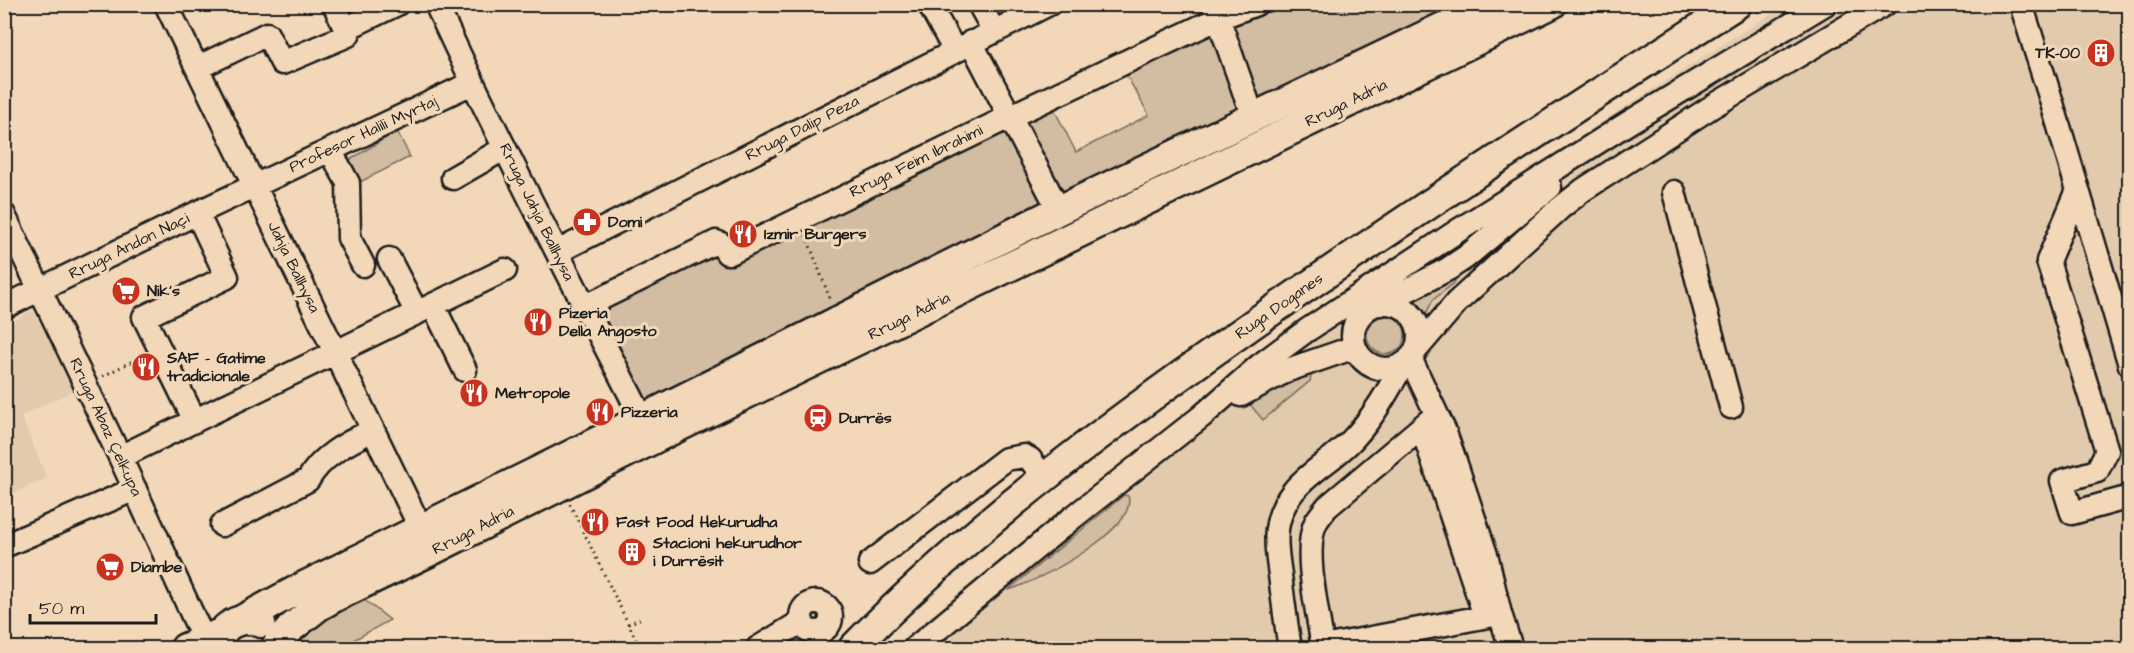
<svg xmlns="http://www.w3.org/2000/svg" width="2134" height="653" font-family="'Architects Daughter',sans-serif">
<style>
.built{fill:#e2caad}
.green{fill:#d2bca2;stroke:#776c5f;stroke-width:1.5}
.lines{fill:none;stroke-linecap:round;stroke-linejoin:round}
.minor-casing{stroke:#1c1c1c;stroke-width:27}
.major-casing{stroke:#1c1c1c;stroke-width:33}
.path{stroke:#1c1c1c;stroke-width:3;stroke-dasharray:1.5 4.5;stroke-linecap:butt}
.minor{stroke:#f2d8b9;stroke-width:22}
.major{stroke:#f2d8b9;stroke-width:28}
.labels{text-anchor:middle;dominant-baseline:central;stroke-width:6;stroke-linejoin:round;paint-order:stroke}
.poi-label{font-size:16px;font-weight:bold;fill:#1c1c1c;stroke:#f2d8b9;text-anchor:start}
.street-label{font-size:16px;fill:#1c1c1c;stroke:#f2d8b9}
</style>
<rect width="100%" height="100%" fill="#f2d8b9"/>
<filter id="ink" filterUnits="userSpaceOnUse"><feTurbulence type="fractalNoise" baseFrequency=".0167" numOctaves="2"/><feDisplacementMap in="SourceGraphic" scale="12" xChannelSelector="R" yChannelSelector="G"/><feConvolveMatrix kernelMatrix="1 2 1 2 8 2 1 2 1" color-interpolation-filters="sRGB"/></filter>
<g filter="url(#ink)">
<!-- built -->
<path class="built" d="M1785,5H2129V648H892L1071,501L1100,482L1154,437L1305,319L1623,108Z
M33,310L74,390L21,416L47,478L5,497V403L14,398L5,379V326Z"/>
<!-- green -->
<path class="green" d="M1272,5H1482L646,409L594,309L716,249L1052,105L1076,152L1149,115L1124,71Z
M397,131L410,157L358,183L346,162Z
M1454,279L1455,282L1433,300L1425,316L1420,308L1409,300Z
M1367 335a19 19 0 1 1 38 0a19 19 0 1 1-38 0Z
M1308,373L1311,377L1310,381L1263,420L1247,401Z
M1124,495L1128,496C1139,530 1035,583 1008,590Z
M363,599L390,620L339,648H287L321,612Z"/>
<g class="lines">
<!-- minor casing -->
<g class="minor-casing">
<path id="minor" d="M166,4L421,529
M436,4C500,144 572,281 642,418
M929,4L955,51
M979,4L994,31
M2021,4L2049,93L2130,365
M1214,6L1247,100
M345,29L397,4
M971,42L1052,197
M197,68L267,34L282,63L348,35L334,4
M330,150L348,183L349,238L363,265
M453,178L505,148
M2078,190L2048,261L2107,451L2097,471L2062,481L2072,513L2130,497
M1674,192L1731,407
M4,215L120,457L204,640
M557,252L1049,4
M389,259L417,313
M1353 336a33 33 0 1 1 66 0a33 33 0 1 1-66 0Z
M1381,304L1448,269L1466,257L1550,187
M433,305L465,370
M4,307L197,213L472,83
M584,307L716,242L721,244L727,253H730L1009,117L1219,18L1256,4
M1415,351L1457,302L1559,209L1583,190L1713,106L1885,4
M1410,358L1444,430L1455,461L1487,558L1500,614L1511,648
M1241,395L1288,370L1355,347
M195,421L144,317L227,277L197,213
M1422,428L1485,616
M120,457L505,270
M222,525L308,480C322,455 348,443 373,430
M4,546L135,489
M870,563L1006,459L1024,456L1030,459L1044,478
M801 617a15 15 0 1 1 30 0a15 15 0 1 1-30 0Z
M1323,647L1499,614
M758,648L802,621
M915,648L1071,519L1202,416L1260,365L1306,331L1459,230L1628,123L1825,4
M1290,648C1286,624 1283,600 1280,575C1278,560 1275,545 1277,529C1284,482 1322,471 1352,440C1373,418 1388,391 1403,364
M1323,648C1319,617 1302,550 1316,522C1319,517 1323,512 1327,507L1436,415"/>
</g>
<!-- major casing -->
<g class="major-casing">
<path id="major" d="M243,619L306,585L556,462L1059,210L1491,4
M277,645L291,628L319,606L335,597L433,550L664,434L1552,4
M185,648L220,633
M216,648C219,626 240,614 261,623
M853,648C976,522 1119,418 1263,317C1419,209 1577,106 1737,4"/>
</g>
<!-- path -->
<path class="path" d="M1757,12L1768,4
M806,235L830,299
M103,376L143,356
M570,504L640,648
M628,624L640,619"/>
<!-- minor -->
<use href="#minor" class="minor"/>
<!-- major -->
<use href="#major" class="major"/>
</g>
</g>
<!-- icons -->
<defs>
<g id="building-disc" transform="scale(1.5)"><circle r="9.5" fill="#c8321e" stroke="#f2d8b9"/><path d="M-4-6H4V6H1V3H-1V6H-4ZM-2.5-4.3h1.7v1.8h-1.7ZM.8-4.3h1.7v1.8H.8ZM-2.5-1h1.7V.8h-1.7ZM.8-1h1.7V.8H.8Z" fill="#fff"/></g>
<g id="pharmacy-disc" transform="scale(1.5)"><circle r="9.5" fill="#c8321e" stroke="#f2d8b9"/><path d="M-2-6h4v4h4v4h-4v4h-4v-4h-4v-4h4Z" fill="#fff"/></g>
<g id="restaurant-disc" transform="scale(1.5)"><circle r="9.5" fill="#c8321e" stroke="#f2d8b9"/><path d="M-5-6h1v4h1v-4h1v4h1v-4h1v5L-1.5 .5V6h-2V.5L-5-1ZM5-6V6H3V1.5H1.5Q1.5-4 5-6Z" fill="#fff"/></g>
<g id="supermarket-disc" transform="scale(1.5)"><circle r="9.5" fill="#c8321e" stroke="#f2d8b9"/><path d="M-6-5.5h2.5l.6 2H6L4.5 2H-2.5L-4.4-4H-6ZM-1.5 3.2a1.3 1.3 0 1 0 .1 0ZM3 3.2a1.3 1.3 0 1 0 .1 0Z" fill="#fff"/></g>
<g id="station-disc" transform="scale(1.5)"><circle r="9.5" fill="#c8321e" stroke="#f2d8b9"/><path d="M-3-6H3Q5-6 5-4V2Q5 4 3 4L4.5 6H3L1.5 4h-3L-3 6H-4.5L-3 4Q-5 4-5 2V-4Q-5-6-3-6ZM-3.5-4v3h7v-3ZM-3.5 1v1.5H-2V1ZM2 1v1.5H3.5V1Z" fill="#fff"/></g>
</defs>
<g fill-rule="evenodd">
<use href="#building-disc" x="2101" y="53"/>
<use href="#pharmacy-disc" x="587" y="222"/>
<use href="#restaurant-disc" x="743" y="234"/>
<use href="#supermarket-disc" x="126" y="291"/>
<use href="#restaurant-disc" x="538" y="322"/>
<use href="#restaurant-disc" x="146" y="367"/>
<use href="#restaurant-disc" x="474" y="393"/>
<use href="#restaurant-disc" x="600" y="412"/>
<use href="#station-disc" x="818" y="418"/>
<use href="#restaurant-disc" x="595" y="522"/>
<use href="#building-disc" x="632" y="552"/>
<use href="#supermarket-disc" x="110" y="567"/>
</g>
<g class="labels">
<!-- poi labels -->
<g class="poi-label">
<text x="2080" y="53" text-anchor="end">TK-00</text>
<text x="608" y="222">Domi</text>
<text x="764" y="234">Izmir Burgers</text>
<text x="147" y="291">Nik's</text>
<text x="559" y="313">Pizeria<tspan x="559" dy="18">Della Angosto</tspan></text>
<text x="167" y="358">SAF - Gatime<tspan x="167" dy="18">tradicionale</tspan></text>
<text x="495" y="393">Metropole</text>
<text x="621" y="412">Pizzeria</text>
<text x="839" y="418">Durrës</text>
<text x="616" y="522">Fast Food Hekurudha</text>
<text x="653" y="543">Stacioni hekurudhor<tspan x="653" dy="18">i Durrësit</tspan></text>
<text x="131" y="567">Diambe</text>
</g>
<!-- street labels -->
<g class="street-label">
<text transform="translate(1346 103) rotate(-26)">Rruga Adria</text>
<text transform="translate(802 128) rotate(-27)">Rruga Dalip Peza</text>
<text transform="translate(363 134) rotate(-25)">Profesor Halili Myrtaj</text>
<text transform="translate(916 161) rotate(-26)">Rruga Feim Ibrahimi</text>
<text transform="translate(537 212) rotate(64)">Rruga Jahja Ballhysa</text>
<text transform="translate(129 246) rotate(-26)">Rruga Andon Naçi</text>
<text transform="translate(294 267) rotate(64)">Jahja Ballhysa</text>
<text transform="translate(1279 306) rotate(-35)">Ruga Doganes</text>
<text transform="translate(909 316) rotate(-26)">Rruga Adria</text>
<text transform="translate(106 427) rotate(65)">Rruga Abaz Çelkupa</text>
<text transform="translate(473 530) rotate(-27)">Rruga Adria</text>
</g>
</g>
<!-- margin -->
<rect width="2134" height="653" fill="none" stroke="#f2d8b9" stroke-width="24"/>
<rect x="12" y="12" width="2110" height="629" fill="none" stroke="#1c1c1c" stroke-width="2" filter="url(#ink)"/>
<!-- scale -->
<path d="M30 614v9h126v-9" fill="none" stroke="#1c1c1c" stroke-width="3"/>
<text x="39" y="614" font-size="18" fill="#1c1c1c" stroke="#f2d8b9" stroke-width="4.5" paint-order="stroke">50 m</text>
</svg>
